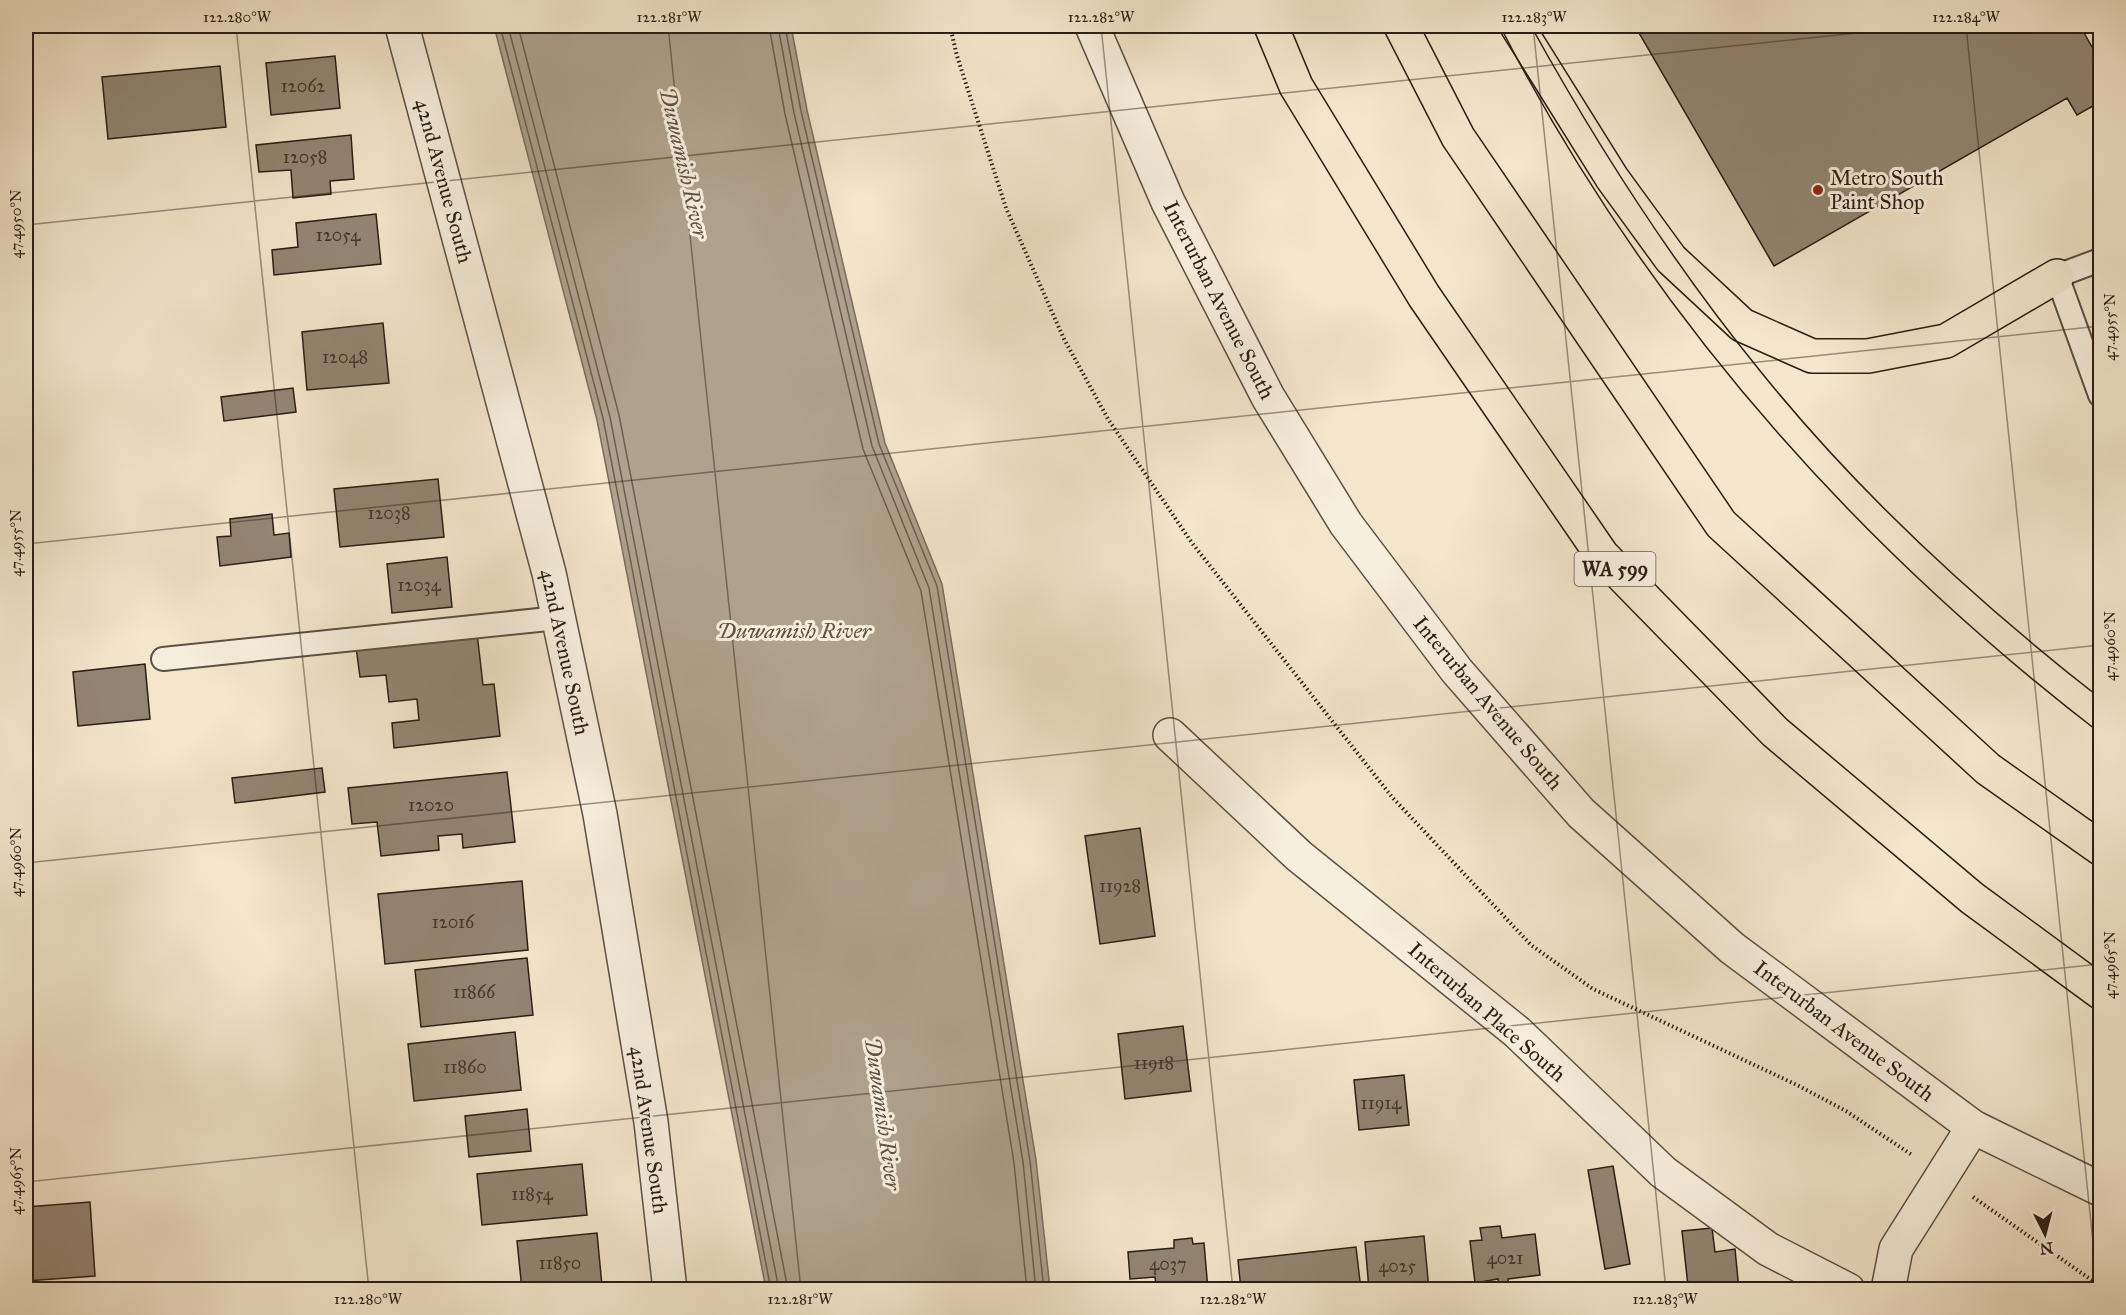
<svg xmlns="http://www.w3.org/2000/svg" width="2126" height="1315" font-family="'IM FELL Great Primer',serif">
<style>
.water{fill:#aea28d;stroke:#786e5d;stroke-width:1.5}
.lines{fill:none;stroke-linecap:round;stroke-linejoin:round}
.shore{stroke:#6b6050;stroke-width:1.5}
.building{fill:#928673;stroke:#281f14;stroke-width:1.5}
.service-casing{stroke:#5b5142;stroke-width:26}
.minor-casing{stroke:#5b5142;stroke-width:36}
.tertiary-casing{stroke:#5b5142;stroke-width:36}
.motorway-casing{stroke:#281f14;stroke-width:36}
.path{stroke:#281f14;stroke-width:4;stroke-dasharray:1.5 3;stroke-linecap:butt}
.service{stroke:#f7efdd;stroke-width:22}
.minor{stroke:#f7efdd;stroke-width:33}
.tertiary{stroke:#f7efdd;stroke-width:33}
.motorway{stroke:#f3e6cb;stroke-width:33}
.tram{stroke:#281f14;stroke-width:1.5}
.ticks{fill:none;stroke:#281f14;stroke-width:1.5;stroke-opacity:0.45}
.poi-dot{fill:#8f2418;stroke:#f7efdd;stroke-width:2}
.labels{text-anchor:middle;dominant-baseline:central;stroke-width:6;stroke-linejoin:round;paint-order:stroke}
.number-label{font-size:18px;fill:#42392c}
.shield{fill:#f7efdd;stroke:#665d50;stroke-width:1.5}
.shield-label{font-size:20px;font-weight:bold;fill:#281f14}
.poi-label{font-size:21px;fill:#281f14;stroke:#f7efdd;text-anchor:start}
.street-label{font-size:21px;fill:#281f14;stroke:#f7efdd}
.water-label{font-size:22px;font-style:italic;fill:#5e5344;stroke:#f7efdd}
.neatline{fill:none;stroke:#281f14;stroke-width:2}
.ticks-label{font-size:15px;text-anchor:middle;fill:#281f14}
</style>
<rect width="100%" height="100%" fill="#f3e6cb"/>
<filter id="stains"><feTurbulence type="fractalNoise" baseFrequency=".00333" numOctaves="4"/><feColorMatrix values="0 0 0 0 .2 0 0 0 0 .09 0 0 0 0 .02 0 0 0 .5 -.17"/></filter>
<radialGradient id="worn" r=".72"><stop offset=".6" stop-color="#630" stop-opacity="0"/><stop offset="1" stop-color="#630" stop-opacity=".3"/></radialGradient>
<!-- water -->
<path class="water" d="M494,26H791L807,110L885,443L942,584L1036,1160L1050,1289H766L597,420Z"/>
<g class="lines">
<!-- shore -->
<path class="shore" d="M500,26L603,418L771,1290
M508,26L610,417L779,1290
M518,26L619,415L788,1290
M769,26L785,114L863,449L921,591L1014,1163L1027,1290
M778,26L794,113L872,446L929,588L1023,1162L1036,1290
M785,26L801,111L879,444L937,586L1030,1161L1044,1290"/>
</g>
<!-- building -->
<path class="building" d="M1635,26H2080L2100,61V102L2077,115L2067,98L1774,266Z
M335,56L340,108L271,115L266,63Z
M220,66L226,127L108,139L102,77Z
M351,135L354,179L330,181L331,194L293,198L291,170L259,172L256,145Z
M376,214L381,264L274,275L272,250L298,247L296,223Z
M383,323L389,383L307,390L302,332Z
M293,388L296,412L224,421L221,397Z
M438,479L444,537L340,547L334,489Z
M272,514L274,535L289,533L291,557L220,566L217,537L231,536L230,519Z
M447,557L452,607L392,613L387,564Z
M477,633L483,685L494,684L500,736L394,748L392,723L419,720L417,699L389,702L386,675L360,677L356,647Z
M145,664L150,719L78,726L73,672Z
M322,768L325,792L235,803L232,778Z
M507,772L515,842L463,848L462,834L438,836L439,850L381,856L377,822L352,824L348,788Z
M1140,828L1155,936L1100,944L1085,836Z
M522,881L528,950L385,964L378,894Z
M527,958L533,1015L421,1027L415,970Z
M1183,1026L1191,1091L1125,1099L1118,1034Z
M515,1032L521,1090L414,1101L408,1044Z
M1404,1075L1409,1125L1359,1130L1354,1080Z
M527,1109L531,1151L469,1157L465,1116Z
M582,1164L587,1215L482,1225L477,1174Z
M1613,1166L1630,1264L1605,1269L1588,1170Z
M90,1202L95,1276L26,1281V1207Z
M1500,1226L1502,1238L1535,1234L1540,1275L1508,1279L1509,1290H1499L1498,1279L1475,1283L1470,1241L1482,1240L1480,1228Z
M1712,1228L1715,1252L1735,1249L1739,1290H1697V1285L1688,1286L1682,1231Z
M597,1233L602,1286L562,1290H522L517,1241Z
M1424,1236L1429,1290H1369L1365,1242Z
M1192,1238L1193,1244L1204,1243L1208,1290H1161L1160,1284L1156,1285L1155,1277L1130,1279L1128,1252L1174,1248V1240Z
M1356,1247L1361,1290H1241L1238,1260Z"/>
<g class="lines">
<!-- service casing -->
<g class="service-casing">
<path id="service" d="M2100,260L2057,276L2100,395
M163,659L558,618"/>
</g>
<!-- minor casing -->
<g class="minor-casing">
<path id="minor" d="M1170,735L1299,856L1517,1032L1663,1172L1768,1249L1848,1290
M1888,1290L1896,1249L1973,1127"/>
</g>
<!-- tertiary casing -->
<g class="tertiary-casing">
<path id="tertiary" d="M402,26L549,573L600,814L651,1122L670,1290
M1092,26L1168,202L1268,397L1346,524L1457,671L1581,813L1732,948L1973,1127L2100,1189"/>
</g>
<!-- motorway casing -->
<g class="motorway-casing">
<path id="motorway" d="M1271,26L1296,86L1424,296L1602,555L1775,732L1972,898L2100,992
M1401,26L1458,137L1721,524L1988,769L2100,848
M1517,26L1612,178L1671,259L1742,325L1812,356H1868L1946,341L2057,276"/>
</g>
<!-- path -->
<path class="path" d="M950,26L957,56L1006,208L1064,339L1108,419L1192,543L1392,797L1531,945L1593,989L1797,1085L1846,1111L1912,1155
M1973,1197L2100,1286"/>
<!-- service -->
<use href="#service" class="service"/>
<!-- minor -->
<use href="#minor" class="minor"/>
<!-- tertiary -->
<use href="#tertiary" class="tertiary"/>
<!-- motorway -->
<use href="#motorway" class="motorway"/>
<!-- tram -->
<path class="tram" d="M1500,26C1645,308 1849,540 2100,733
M1531,26C1598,147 1673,264 1761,372C1860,495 1977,602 2100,698"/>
</g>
<!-- ticks -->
<path class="ticks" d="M236,26L369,1290M668,26L801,1290M1101,26L1233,1290M1533,26L1666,1290M1966,26L2098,1290M26,225L1924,26M26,544L2100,326M26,863L2100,645M26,1182L2100,964M2040,1290L2100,1283"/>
<!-- markers -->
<circle class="poi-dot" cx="1818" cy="190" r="6"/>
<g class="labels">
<!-- number labels -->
<g class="number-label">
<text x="303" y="86">12062</text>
<text x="305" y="157">12058</text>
<text x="338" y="235">12054</text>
<text x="345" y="357">12048</text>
<text x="389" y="513">12038</text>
<text x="419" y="585">12034</text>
<text x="431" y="805">12020</text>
<text x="1120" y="886">11928</text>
<text x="453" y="922">12016</text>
<text x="474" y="992">11866</text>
<text x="1154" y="1063">11918</text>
<text x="465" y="1067">11860</text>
<text x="1381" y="1103">11914</text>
<text x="532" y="1194">11854</text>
<text x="1505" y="1258">4021</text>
<text x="560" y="1263">11850</text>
<text x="1168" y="1264">4037</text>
<text x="1397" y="1266">4025</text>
</g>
<!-- shield labels -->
<rect class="shield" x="1574.5" y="552" width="81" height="34" rx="4.5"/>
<g class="shield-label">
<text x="1615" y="569">WA 599</text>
</g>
<!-- poi labels -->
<g class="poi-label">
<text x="1830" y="178">Metro South<tspan x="1830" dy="24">Paint Shop</tspan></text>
</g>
<!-- street labels -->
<g class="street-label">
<text transform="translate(444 181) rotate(75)">42nd Avenue South</text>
<text transform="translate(1219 300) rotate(63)">Interurban Avenue South</text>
<text transform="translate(565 652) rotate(78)">42nd Avenue South</text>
<text transform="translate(1488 703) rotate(50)">Interurban Avenue South</text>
<text transform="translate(1487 1012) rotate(41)">Interurban Place South</text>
<text transform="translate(1844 1031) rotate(37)">Interurban Avenue South</text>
<text transform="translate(649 1130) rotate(82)">42nd Avenue South</text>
</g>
<!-- water labels -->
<g class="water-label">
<text transform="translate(684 163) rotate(77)">Duwamish River</text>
<text x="794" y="630">Duwamish River</text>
<text transform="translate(883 1114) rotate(82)">Duwamish River</text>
</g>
</g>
<!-- margin -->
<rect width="2126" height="1315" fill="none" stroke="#f3e6cb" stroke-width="66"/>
<!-- north arrow -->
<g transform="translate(2045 1234) rotate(174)" stroke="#f7efdd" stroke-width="4.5" paint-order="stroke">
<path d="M0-4.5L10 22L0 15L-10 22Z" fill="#281f14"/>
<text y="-9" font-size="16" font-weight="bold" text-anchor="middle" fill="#281f14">N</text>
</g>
<rect x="33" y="33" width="2060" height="1249" class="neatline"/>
<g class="ticks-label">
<text x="237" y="22">122.280°W</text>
<text x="669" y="22">122.281°W</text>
<text x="1101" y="22">122.282°W</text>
<text x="1534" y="22">122.283°W</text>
<text x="1966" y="22">122.284°W</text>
<text transform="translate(16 224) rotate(-90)" y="5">47.4950°N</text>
<text transform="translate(2110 327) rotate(-90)" y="5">47.4955°N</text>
<text transform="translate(16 543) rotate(-90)" y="5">47.4955°N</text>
<text transform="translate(2110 646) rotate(-90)" y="5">47.4960°N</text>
<text transform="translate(16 862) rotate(-90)" y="5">47.4960°N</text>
<text transform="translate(2110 965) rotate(-90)" y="5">47.4965°N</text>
<text transform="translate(16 1181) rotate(-90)" y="5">47.4965°N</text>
<text x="368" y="1304">122.280°W</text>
<text x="800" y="1304">122.281°W</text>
<text x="1233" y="1304">122.282°W</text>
<text x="1665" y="1304">122.283°W</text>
</g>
<rect width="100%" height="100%" filter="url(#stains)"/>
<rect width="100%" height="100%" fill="url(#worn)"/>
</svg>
